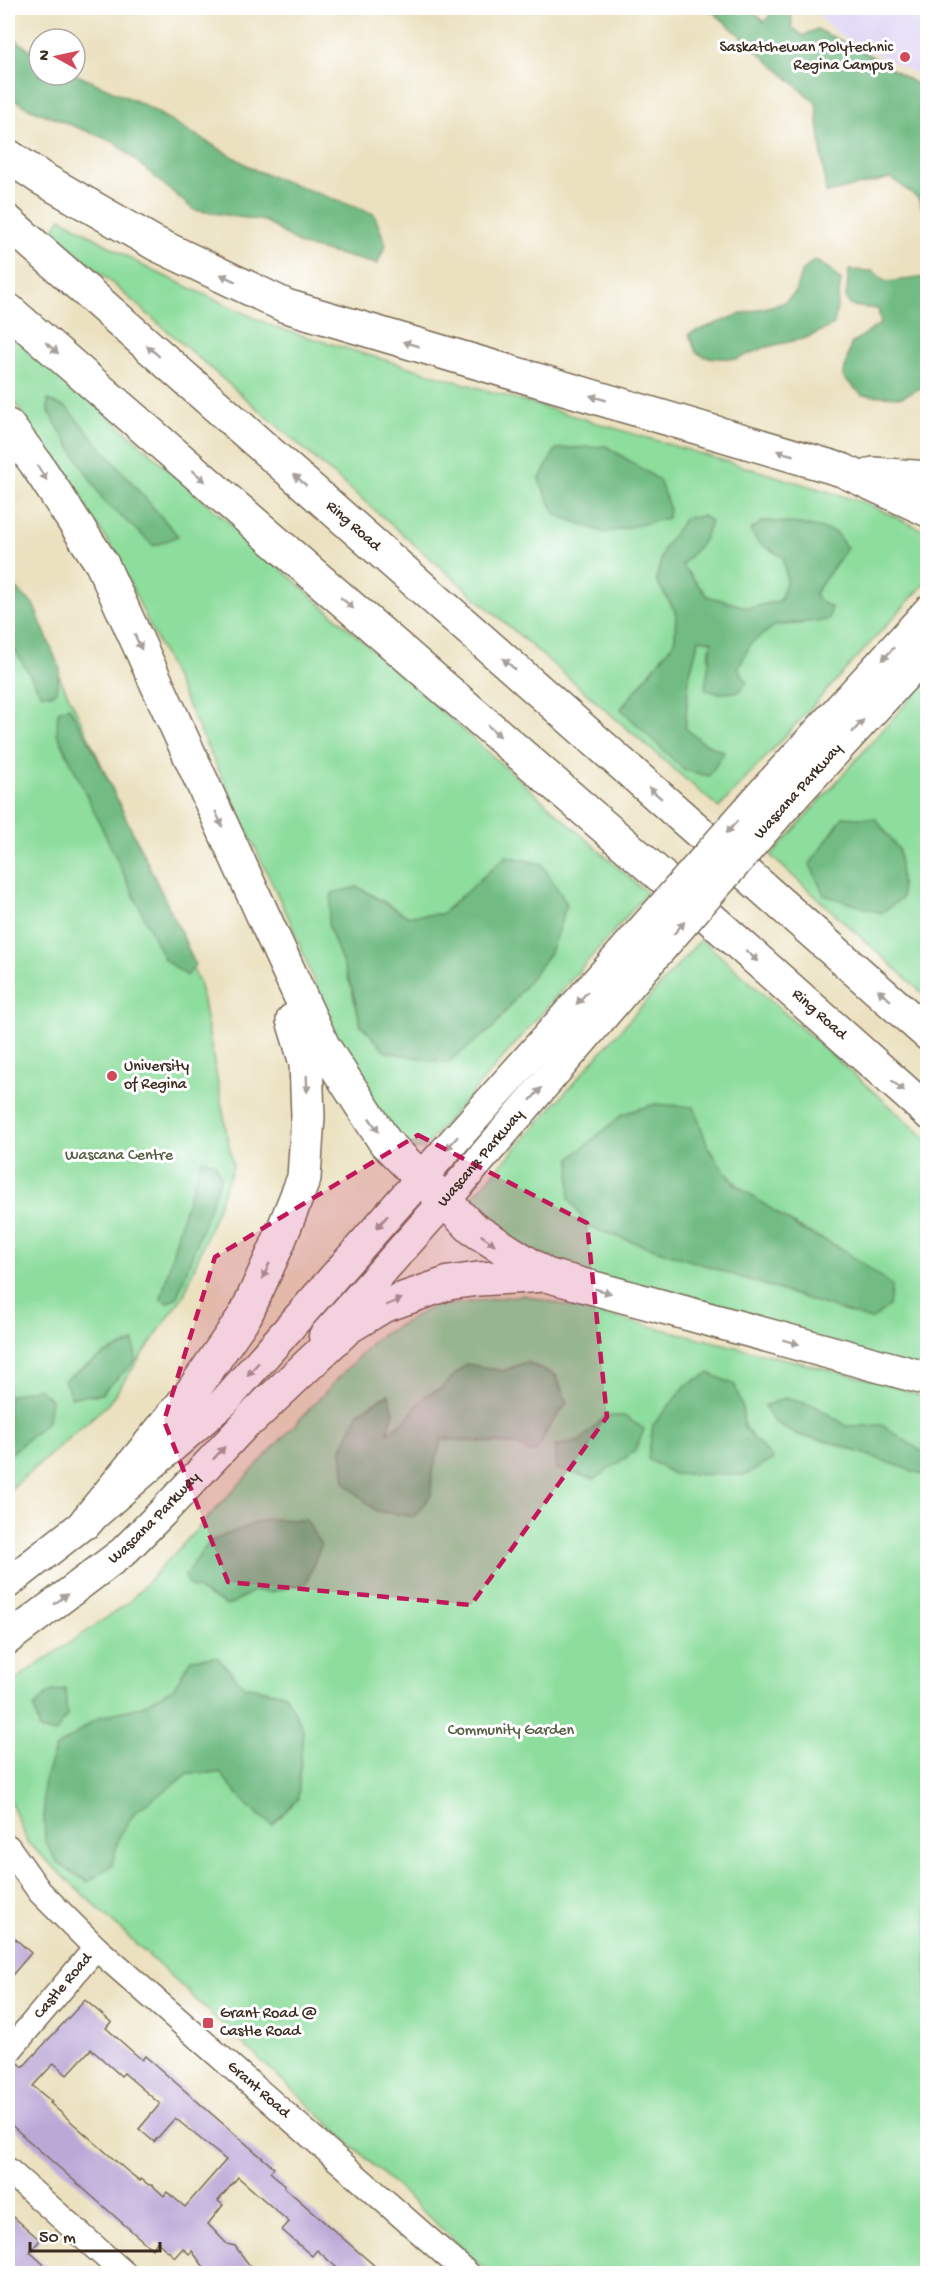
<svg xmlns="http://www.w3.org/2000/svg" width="935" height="2281" font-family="'Gochi Hand',sans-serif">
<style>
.built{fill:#dfd5f5}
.green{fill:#8ddd9d;stroke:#64845e;stroke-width:1.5;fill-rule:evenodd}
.forest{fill:#72bc84;stroke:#567351;stroke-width:1.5}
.building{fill:#bba8d7;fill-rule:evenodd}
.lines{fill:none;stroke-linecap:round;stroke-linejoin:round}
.minor-casing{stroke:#796a56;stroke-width:27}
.major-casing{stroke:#796a56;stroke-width:33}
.highway-casing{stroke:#796a56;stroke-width:36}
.minor{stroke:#fff;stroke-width:24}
.major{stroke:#fff;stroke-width:30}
.highway{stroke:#fff;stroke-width:33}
.major-bridge-casing{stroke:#796a56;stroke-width:33;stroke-linecap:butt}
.major-bridge{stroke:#fff;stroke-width:30}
.oneway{fill:#a79f9a}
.marked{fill:#c2185b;fill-opacity:0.2;stroke:#c2185b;stroke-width:4.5;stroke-dasharray:12 8;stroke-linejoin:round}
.poi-dot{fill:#d1495b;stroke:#fff;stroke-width:2}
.labels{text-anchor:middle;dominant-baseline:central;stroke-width:6;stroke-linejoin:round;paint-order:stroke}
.poi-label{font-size:16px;fill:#3b2a1e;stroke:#fff;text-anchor:start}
.street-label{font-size:16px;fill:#3b2a1e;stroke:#fff}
.park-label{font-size:16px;fill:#546044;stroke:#fff}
</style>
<rect width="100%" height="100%" fill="#fff"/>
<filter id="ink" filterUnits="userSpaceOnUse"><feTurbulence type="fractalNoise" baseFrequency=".0167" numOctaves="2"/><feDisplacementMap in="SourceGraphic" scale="12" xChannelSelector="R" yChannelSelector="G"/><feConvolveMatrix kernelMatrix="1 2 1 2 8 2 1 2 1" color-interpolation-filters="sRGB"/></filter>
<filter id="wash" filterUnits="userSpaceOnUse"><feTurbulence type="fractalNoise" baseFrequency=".008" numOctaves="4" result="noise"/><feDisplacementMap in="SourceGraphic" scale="24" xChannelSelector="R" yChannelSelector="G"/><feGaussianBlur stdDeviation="1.35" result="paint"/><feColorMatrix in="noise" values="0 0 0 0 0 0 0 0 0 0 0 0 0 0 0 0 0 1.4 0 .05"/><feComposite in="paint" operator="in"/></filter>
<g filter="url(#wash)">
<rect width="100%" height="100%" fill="#ebe1bf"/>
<!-- built -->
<path class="built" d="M810,8H927V80L838,34Z"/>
<!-- green -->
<path class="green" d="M61,218L143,266L274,327L866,503L927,532V581L719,808L52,231ZM704,540L682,565L706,596L749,608L780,601L787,580L783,557L758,542L847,548L815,593L818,600L802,624L776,625L751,643L738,669L708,656L712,641L699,639L689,676L685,728L702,742L724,752L621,709L675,641L676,612L656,580Z
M8,327L647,893L423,1149H409L349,1071L291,923L115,552L8,392ZM358,887L407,916L442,914L462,895L361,1025L352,990Z
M8,573L88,735L200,985L233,1167L184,1295L108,1404L8,1491Z
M927,680V997L771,856Z
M701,939L927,1139V1371L556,1267L470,1213L471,1199ZM694,1107C699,1121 702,1137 710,1150C735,1196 795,1227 841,1248L571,1158Z
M523,1295L888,1384L927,1398V2273H489L28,1843L8,1795V1685L128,1603L375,1339L432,1307ZM526,1362L556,1375L567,1403L549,1427L536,1452H528L518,1445L466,1364L503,1371ZM742,1407L744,1427L759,1445L653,1425Z"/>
<!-- forest -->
<path class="forest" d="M709,8H758L754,12L764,22L776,8H791L792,27L803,36L817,29L871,56L927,91V217L918,198L891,178L826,193L816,103Z
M8,34L39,57V75L75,74L144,105L257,171L374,214L386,245L377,264L301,245L265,221L194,210L114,142L29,108L8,96Z
M814,260L829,269L841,281L834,325L806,338L766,347L737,359L705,357L696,352L689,334L738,315L783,303L795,293L801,273Z
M849,270L873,271L886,282L927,277V385L902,397L862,395L843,377L851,344L881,323L878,309L851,306L846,299Z
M48,400L67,408L178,536L154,546L104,501L48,411Z
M606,446L659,480L669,507L668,518L605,533L556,515L539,480L556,449Z
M703,516L711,521L704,540L682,565L707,596L749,608L780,601L787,580L783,557L758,542L750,530L764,521L800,524L835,532L847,548L815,593L818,600L831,607L829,620L776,625L751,643L738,668L747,682L739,692L718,693L705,690L712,641L699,639L689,676L685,728L702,742L724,752L709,776L684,770L621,709L675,641L676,612L656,580L664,548L685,518Z
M8,581L33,604L60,669L56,691L53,694H41L8,638Z
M69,707L87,737L185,941L195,965L187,976L164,959L57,733L58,711Z
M843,817L876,819L899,850L902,898L881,913L824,895L810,864Z
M506,856L542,864L567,904L550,953L493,1028L447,1063L386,1052L361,1025L352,989L328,924L332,893L358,887L407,916L442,914Z
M655,1104L694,1107L709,1150L735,1184L800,1229L841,1248L892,1285L889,1306L871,1320L588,1227L569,1198L571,1158L623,1114Z
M202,1159L215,1163L221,1176L177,1297L167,1303L161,1299L181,1221Z
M134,1342L136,1360L101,1394L71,1397L64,1380L105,1354Z
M526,1362L555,1375L567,1403L549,1427L536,1452H528L518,1445L442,1439L432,1473L431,1495L414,1517L376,1511L345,1483L342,1449L359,1412L389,1394L394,1412L387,1433L407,1419L426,1395L440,1389L466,1364L503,1371Z
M709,1373L735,1385L742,1407L744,1428L773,1459L746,1475L673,1474L648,1459L653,1425L686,1385Z
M38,1388L51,1399L48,1421L8,1456V1396Z
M785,1398L815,1406L847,1426L882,1425L921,1451H927V1476L830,1442L798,1435L773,1421L764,1406Z
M606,1416H624L644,1429L635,1451L595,1479L556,1469V1446L580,1441Z
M266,1519L306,1520L321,1545L306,1583L271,1592L254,1591L227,1606L189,1585L185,1575L210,1541Z
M217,1657L244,1686L285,1694L303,1729L298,1799L272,1825L249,1807L220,1773H189L135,1812L119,1837L112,1865L88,1882L57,1863L45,1840L43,1784L55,1749L99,1717L140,1707L173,1689L191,1659Z
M65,1689L67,1717L55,1733L40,1730L34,1707L49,1692Z"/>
<g id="blocks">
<!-- building -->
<path class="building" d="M8,1932L31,1953L8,1980Z
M85,2000L111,2022L106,2028L142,2060L145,2056L274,2168L270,2172L285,2185L284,2187L384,2274H344L317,2250L312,2256L282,2230L289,2222L238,2177L218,2201L223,2205L208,2224L227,2244L235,2246L256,2274H209L192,2251L189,2254L183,2248L175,2257L157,2242L152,2249L29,2141L8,2122V2076L19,2063L23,2067ZM91,2049L121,2076L124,2073L160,2104L139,2129L154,2142L175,2118L226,2160L185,2207L167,2192L164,2196L152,2185H149L141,2179L140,2181L126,2170L50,2103L52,2102L33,2086L54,2063L67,2075Z
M8,2212L40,2240L30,2252L54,2274H8Z"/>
</g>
</g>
<g filter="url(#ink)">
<use href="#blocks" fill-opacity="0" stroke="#796a56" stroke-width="1.5"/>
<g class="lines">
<!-- minor casing -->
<g class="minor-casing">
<g id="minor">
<path id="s1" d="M8,1847L40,1892L96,1948L468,2274"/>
<path id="s2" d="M8,2052L96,1948"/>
<path d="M8,2170L125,2274"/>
</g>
</g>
<!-- major casing -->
<g class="major-casing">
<g id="major">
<path d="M771,783L928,611"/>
<path d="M790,801L928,651"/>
<path id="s3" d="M324,1336L444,1202L641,972"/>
<path d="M8,1583L86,1522L224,1402L421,1178L621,954"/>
<path id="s4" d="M8,1639L123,1552L162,1513L269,1399"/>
</g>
</g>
<!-- highway casing -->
<g class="highway-casing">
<g id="highway">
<path d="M8,156L41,178L156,244L286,306L842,470L928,510"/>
<path id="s5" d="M8,222L699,832"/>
<path d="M8,310L661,876"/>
<path d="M8,426L35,462L102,564L323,1046L385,1142L407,1164L472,1228L546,1275L928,1379"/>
<path d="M873,474L928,478"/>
<path d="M747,874L928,1034"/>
<path id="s6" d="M709,917L928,1112"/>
<path d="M252,1418L347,1328L383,1306L449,1283L478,1279L546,1275"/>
<path d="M86,1522L190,1395L246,1314L276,1248L304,1178L308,1116L306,1063L293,1020"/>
</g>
</g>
<!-- minor -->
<use href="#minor" class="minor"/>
<!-- major -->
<use href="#major" class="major"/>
<!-- highway -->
<use href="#highway" class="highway"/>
<!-- major-bridge casing -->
<g class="major-bridge-casing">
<path id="major-bridge" d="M621,954L771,783
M641,972L790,801"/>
</g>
<!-- major-bridge -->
<use href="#major-bridge" class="major-bridge"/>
</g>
<!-- one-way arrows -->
<defs><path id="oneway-solid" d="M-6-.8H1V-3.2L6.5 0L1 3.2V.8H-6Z" transform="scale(1.5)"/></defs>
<g class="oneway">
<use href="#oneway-solid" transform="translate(228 278) rotate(-154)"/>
<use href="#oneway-solid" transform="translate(411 344) rotate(-163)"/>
<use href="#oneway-solid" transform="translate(52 348) rotate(41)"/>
<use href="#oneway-solid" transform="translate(153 351) rotate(-139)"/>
<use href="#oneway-solid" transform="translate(598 398) rotate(-164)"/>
<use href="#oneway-solid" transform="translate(785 453) rotate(-164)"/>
<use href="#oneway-solid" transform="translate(42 473) rotate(57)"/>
<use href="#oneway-solid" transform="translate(199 476) rotate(41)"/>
<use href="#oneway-solid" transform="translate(300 480) rotate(-139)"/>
<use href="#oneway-solid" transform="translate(347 603) rotate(41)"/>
<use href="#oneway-solid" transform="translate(138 642) rotate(65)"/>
<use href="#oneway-solid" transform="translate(888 654) rotate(132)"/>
<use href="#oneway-solid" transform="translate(509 664) rotate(-139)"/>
<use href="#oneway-solid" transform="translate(858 726) rotate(-48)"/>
<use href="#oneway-solid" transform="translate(494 731) rotate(41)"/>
<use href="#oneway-solid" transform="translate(655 793) rotate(-139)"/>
<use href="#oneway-solid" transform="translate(219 819) rotate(66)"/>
<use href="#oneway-solid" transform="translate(732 827) rotate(131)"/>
<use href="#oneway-solid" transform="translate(679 928) rotate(-49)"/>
<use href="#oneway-solid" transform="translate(752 956) rotate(42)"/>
<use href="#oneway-solid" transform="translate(884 995) rotate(-139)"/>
<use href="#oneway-solid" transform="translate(582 998) rotate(132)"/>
<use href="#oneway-solid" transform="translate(307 1084) rotate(88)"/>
<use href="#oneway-solid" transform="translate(898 1086) rotate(42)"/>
<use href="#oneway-solid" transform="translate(536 1094) rotate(-49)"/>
<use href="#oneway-solid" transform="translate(374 1125) rotate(56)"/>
<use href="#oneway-solid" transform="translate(452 1143) rotate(132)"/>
<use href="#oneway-solid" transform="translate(382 1222) rotate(131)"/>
<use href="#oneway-solid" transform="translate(488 1240) rotate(35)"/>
<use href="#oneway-solid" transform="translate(266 1271) rotate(114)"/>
<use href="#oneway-solid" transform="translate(603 1291) rotate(15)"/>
<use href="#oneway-solid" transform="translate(394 1302) rotate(-22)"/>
<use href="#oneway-solid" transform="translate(791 1342) rotate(15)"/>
<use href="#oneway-solid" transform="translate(253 1369) rotate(131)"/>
<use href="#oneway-solid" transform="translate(219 1453) rotate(-47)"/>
<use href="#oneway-solid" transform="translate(61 1599) rotate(-37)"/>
</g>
</g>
<!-- marked area -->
<path class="marked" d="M418,1135L587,1223L607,1417L471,1605L228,1582L164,1421L215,1257Z"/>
<!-- markers -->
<g class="poi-dot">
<circle cx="905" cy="57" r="6"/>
<circle cx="112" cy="1076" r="6"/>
<rect x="202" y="2017" width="12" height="12" rx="3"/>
</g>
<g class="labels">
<!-- poi labels -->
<g class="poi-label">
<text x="893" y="48" text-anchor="end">Saskatchewan Polytechnic<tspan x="893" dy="18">Regina Campus</tspan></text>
<text x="124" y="1067">University<tspan x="124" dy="18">of Regina</tspan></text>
<text x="220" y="2014">Grant Road @<tspan x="220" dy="18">Castle Road</tspan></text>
</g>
<!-- street labels -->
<g class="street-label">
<text stroke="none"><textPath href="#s5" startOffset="460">Ring Road</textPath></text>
<text transform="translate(799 792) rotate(-48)">Wascana Parkway</text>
<text stroke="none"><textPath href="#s6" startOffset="147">Ring Road</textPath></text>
<text stroke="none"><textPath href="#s3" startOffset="237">Wascana Parkway</textPath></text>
<text stroke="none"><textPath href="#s4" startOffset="190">Wascana Parkway</textPath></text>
<text stroke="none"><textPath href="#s2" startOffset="86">Castle Road</textPath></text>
<text stroke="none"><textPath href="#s1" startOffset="350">Grant Road</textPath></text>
</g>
<!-- park labels -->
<g class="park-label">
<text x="119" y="1156">Wascana Centre</text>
<text x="511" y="1731">Community Garden</text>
</g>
</g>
<!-- margin -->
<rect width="935" height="2281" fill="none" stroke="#fff" stroke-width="30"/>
<!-- north arrow -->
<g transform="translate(57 57) rotate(278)"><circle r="28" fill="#ffffff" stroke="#b1aaa5" stroke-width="1.5"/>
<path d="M0-4.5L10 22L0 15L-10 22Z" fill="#d1495b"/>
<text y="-9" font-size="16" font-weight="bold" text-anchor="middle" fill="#3b2a1e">N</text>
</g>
<!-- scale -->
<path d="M30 2242v9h130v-9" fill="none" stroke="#3b2a1e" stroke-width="3"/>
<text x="39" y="2242" font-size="18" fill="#3b2a1e" stroke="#ffffff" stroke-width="4.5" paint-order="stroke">50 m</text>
</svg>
